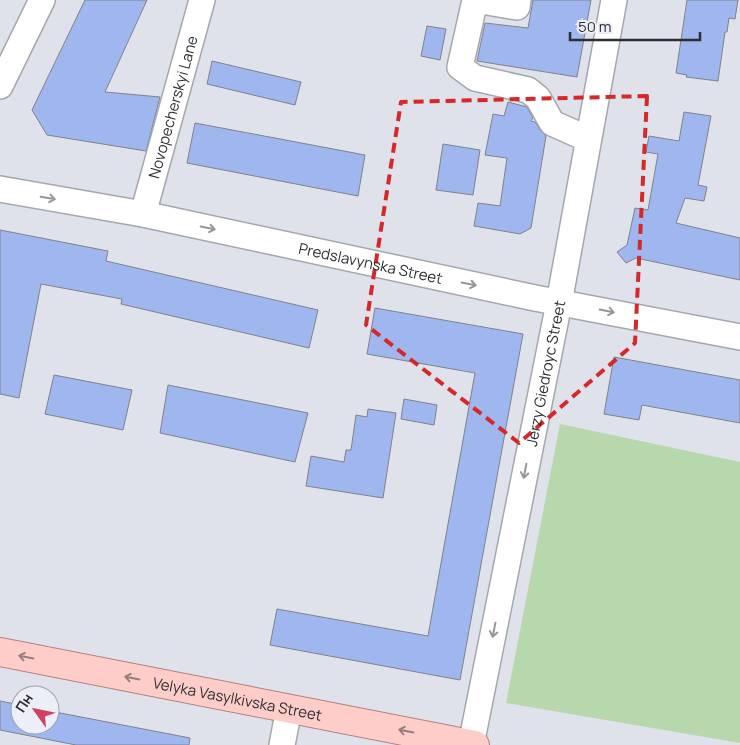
<svg xmlns="http://www.w3.org/2000/svg" width="740" height="745" font-family="Manrope,sans-serif">
<style>
.green{fill:#b7d7ac}
.building{fill:#9fb6ef;stroke:#7f8289}
.lines{fill:none;stroke-linecap:round;stroke-linejoin:round}
.minor-casing{stroke:#a3a7ae;stroke-width:28}
.major-casing{stroke:#b5807c;stroke-width:30}
.minor{stroke:#fff;stroke-width:25}
.major{stroke:#fecdc9;stroke-width:28}
.oneway{stroke:#969698}
.oneway2{stroke:#967e7d}
.marked{fill:none;stroke:#d62828;stroke-width:4;stroke-dasharray:10 6;stroke-linejoin:round}
.labels{text-anchor:middle;dominant-baseline:central;stroke-width:4;stroke-linejoin:round;paint-order:stroke}
.street-label{font-size:15px;fill:#2d2e31;stroke:#eceff7}
</style>
<rect width="100%" height="100%" fill="#dfe2ea"/>
<!-- green -->
<path class="green" d="M560,424L740,462V743L506,703Z"/>
<!-- building -->
<path class="building" d="M85,0H147L105,92L160,97L146,151L47,135L32,110Z
M533,0H591L577,77L477,61L485,23L528,28Z
M687,0H738L735,19L729,18L727,32H725L718,81L686,77L687,75L676,73Z
M427,26L446,29L440,60L421,56Z
M212,61L301,82L295,105L207,84Z
M508,102L527,107L533,118L531,121L535,122L540,130L546,136L531,228L520,234L474,226L478,203L500,206L507,158L485,155L493,114L504,116Z
M684,112L711,116L698,185L707,187L704,201L685,198L676,223L740,238V280L636,258L626,263L617,252L627,245L635,208L648,210L658,154L646,152L649,136L679,141Z
M195,123L365,155L358,196L187,163Z
M443,144L480,150L473,195L436,190Z
M0,230L108,251L106,261L318,310L309,348L121,304L122,299L41,284L19,398L0,394Z
M375,308L523,334L460,680L270,645L277,609L428,636L475,373L367,354Z
M614,357L740,380V423L642,405L639,420L604,414Z
M54,375L132,390L123,430L45,414Z
M168,385L308,413L295,462L160,433Z
M404,399L437,405L434,425L401,419Z
M368,409L396,413L383,498L306,486L311,456L344,462L346,450H351L356,415L367,417Z
M0,701L20,705V725H50V711L190,738L189,745H76L0,730Z"/>
<g class="lines">
<!-- minor casing -->
<g class="minor-casing">
<g id="minor">
<path d="M518,0L517,7L475,0L460,67L475,78L528,90L538,98L552,123L588,139"/>
<path d="M0,86L42,0"/>
<path id="s1" d="M0,189L143,214L535,298L740,337"/>
<path id="s2" d="M143,214L202,0"/>
<path d="M282,745L289,709"/>
<path id="s3" d="M471,745L559,303L614,0"/>
</g>
</g>
<!-- major casing -->
<g class="major-casing">
<g id="major">
<path id="s4" d="M0,652L475,745"/>
</g>
</g>
<!-- minor -->
<use href="#minor" class="minor"/>
<!-- major -->
<use href="#major" class="major"/>
</g>
<!-- one-way arrows -->
<defs><path id="oneway-shaft" d="M-6 0H5M1.5-3L5.5 0L1.5 3" fill="none" stroke-width="1.6" stroke-linecap="round" stroke-linejoin="round" transform="scale(1.25)"/></defs>
<g class="oneway">
<use href="#oneway-shaft" transform="translate(48 198) rotate(10)"/>
<use href="#oneway-shaft" transform="translate(208 228) rotate(12)"/>
<use href="#oneway-shaft" transform="translate(469 284) rotate(12)"/>
<use href="#oneway-shaft" transform="translate(607 311) rotate(11)"/>
<use href="#oneway-shaft" transform="translate(525 471) rotate(101)"/>
<use href="#oneway-shaft" transform="translate(494 630) rotate(101)"/>
</g>
<g class="oneway2">
<use href="#oneway-shaft" transform="translate(26 657) rotate(-169)"/>
<use href="#oneway-shaft" transform="translate(132 678) rotate(-169)"/>
<use href="#oneway-shaft" transform="translate(406 731) rotate(-169)"/>
</g>
<!-- marked area -->
<path class="marked" d="M647,96L635,343L519,443L366,325L401,102Z"/>
<g class="labels">
<!-- street labels -->
<g class="street-label">
<text stroke="none"><textPath href="#s2" startOffset="111">Novopecherskyi Lane</textPath></text>
<text stroke="none"><textPath href="#s1" startOffset="378">Predslavynska Street</textPath></text>
<text stroke="none"><textPath href="#s3" startOffset="379">Jerzy Giedroyc Street</textPath></text>
<text stroke="none"><textPath href="#s4" startOffset="242">Velyka Vasylkivska Street</textPath></text>
</g>
</g>
<!-- north arrow -->
<g transform="translate(35 710) rotate(303)"><circle r="24" fill="#eceff7" stroke="#a0a2a8"/>
<path d="M0-4L9 19L0 12L-9 19Z" fill="#d04062"/>
<text y="-8" font-size="14" font-weight="bold" text-anchor="middle" fill="#2d2e31">Пн</text>
</g>
<!-- scale -->
<path d="M570 32v8h130v-8" fill="none" stroke="#2d2e31" stroke-width="2.5"/>
<text x="578" y="32" font-size="15" fill="#2d2e31" stroke="#eceff7" stroke-width="4" paint-order="stroke">50 m</text>
</svg>
